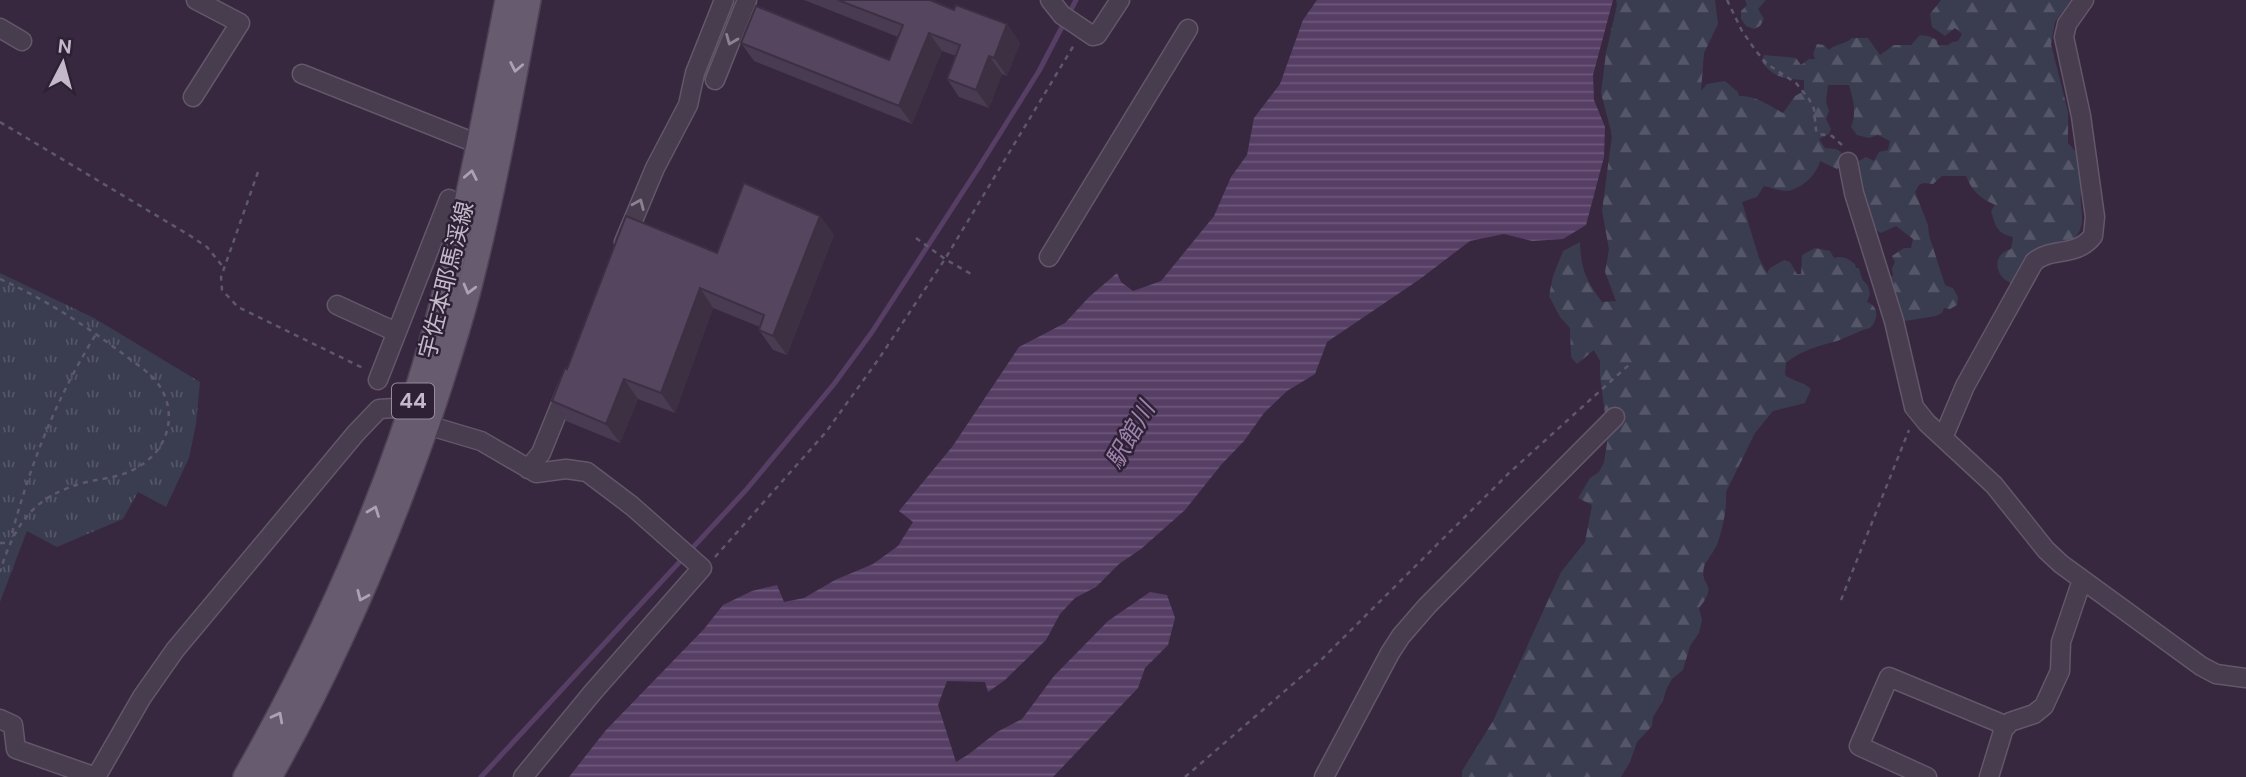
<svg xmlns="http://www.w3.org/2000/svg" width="2246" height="777" font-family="'DM Sans','Noto Sans JP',sans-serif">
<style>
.forest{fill:url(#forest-firs)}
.park{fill:url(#park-tufts)}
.water{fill:url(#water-rules)}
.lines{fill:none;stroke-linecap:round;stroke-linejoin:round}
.stream{stroke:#563e65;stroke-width:5}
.minor-casing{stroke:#63576a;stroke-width:21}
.major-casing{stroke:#4e4356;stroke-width:26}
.path{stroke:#5d586d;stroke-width:2.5;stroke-dasharray:5 5;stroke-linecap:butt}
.minor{stroke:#483c4f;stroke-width:18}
.major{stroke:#675b6f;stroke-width:23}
.wall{fill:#493b52}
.shaded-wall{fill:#3c3042}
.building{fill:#55455f;stroke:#3c3042;stroke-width:2}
.oneway{stroke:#8c8193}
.oneway2{stroke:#ada2b3}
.labels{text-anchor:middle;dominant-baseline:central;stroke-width:5;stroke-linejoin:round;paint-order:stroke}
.shield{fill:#2e2135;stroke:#978b9d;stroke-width:2}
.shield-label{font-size:21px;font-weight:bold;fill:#c4b9ca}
.street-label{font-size:23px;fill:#c4b9ca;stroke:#2e2135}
.water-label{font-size:24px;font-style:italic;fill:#9e83ae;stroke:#2e2135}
</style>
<defs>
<pattern id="forest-firs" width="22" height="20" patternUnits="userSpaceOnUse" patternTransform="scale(1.75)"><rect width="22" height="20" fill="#3a3c50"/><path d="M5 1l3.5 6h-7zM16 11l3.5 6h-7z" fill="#555668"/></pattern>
<pattern id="park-tufts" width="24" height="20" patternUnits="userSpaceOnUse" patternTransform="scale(1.75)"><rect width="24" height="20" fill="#3a3c50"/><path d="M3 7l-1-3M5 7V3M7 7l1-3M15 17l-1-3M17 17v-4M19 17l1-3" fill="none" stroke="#555668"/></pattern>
<pattern id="water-rules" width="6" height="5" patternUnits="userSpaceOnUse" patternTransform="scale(1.75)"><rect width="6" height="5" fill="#563e65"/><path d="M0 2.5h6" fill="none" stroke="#6d587a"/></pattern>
</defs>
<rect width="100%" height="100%" fill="#37283f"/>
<!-- forest -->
<path class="forest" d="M1616,0H1715L1718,24L1704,53L1701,91L1707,84L1725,81L1738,92L1739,96C1757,96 1768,105 1783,113L1795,96L1804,91V80C1786,79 1772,78 1762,61L1764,55L1796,58L1801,65L1809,59H1815L1813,54L1817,44L1824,45L1829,50C1836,43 1845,45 1852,38H1868L1880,55L1894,45H1911L1920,35L1928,36L1937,40L1938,45H1948L1952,42L1958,41L1962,34L1955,28L1945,36L1932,27L1930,14L1941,0H2071L2055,22L2051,44L2068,112V143L2079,155L2087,179C2073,200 2088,213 2079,232C2072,245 2027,274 2013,284C1995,278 1990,255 2011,249L2013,237C1997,234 1995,225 1991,211L1995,205C1980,198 1972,191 1966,176H1942L1933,184L1924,183L1919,185L1915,192L1928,225L1929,235L1945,285L1953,288L1958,297L1957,305L1950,309L1944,308L1942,313L1936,316L1899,322L1882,275L1893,276L1892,268L1895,262L1892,256L1904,248H1911L1913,239L1896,226L1881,233L1866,224L1857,162L1866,157L1874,161L1879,152L1888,150L1890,141L1878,135L1869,138L1857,135L1851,127C1857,113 1853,99 1849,85H1828L1826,102L1829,111L1826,119L1831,129L1829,134L1819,139L1825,148L1836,149L1841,152L1843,165L1837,169L1820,161C1817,174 1802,189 1787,191C1780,191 1771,188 1764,186L1757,197L1742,202L1759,258L1767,273L1770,268L1784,260L1790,262L1797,274H1801L1802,255L1815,248L1830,251L1834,258C1842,255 1849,259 1855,264L1856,268H1859L1862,279L1868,286L1870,294L1867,302C1880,307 1878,320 1870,328C1858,331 1848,337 1837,341C1819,346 1801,350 1786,363L1785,375C1794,382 1803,381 1811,389L1805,403L1773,411L1755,433L1726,492C1727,507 1723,528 1718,542C1715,551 1707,559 1704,567C1699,587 1720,582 1699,608L1702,620L1699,633L1690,646L1683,670L1672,679L1666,690L1663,701L1653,717L1652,726L1637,742L1630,762L1621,777H1462V771L1493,721L1561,572L1585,542L1592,505L1578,498L1590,478L1599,472L1604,462L1608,437L1600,376V361L1594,350L1577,364L1571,357L1570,328L1560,317L1549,296L1553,276L1563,251L1580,242C1581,270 1586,280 1602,302L1616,301L1605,272L1609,249L1602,211L1612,135L1601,93L1606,53L1617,5Z
M1745,0H1766L1758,9L1764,19L1760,26L1754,29L1746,26L1741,19V11L1747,5Z"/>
<!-- park -->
<path class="park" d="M0,273L94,318L200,382L196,424L189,458L166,507L138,492L123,519L57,547L27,531L0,602Z"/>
<!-- water -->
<path class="water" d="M1317,0H1613L1593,75L1594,100L1605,127L1604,157L1586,225L1563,239L1532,241L1504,234L1470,241L1420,279L1327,342L1315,374L1287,391L1264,413L1244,441L1221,465L1185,510L1141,549L1119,564L1096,587L1075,598L1060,614L1046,640L1005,680L988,692L985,682L947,681L938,705L956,762L969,754L997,732L1022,719L1054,676L1108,621L1150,592L1167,595L1175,618L1168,645L1145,668L1138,688L1053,777H569L606,730L704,629L723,605L752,591L777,585L784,602L804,598L835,580L873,564L898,546L913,522L899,511L952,447L1019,347L1065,323L1089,297L1117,273L1121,282L1133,291L1161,281L1214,216L1231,177L1247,155L1254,118L1280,84L1303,20Z"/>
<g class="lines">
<!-- stream -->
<path class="stream" d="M481,777L746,490L834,384L872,332L979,167L1039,71L1076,0"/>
<!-- minor casing -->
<g class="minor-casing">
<path id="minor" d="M1050,0L1062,15L1093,36L1097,35L1120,0
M0,28L22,41
M302,74L478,144
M715,80L747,0
M193,97L240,23L196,0
M1848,162L1854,193L1894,321L1914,407L1927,423L1994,485L2046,550L2061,564L2201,666L2216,674L2246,678
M624,242L655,168L688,105L695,73L724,0
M1049,257L1188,29
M337,305L396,332
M378,380L449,199
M427,425L481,441L536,473L566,469L587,472L632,506L702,568L593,692L523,777
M1943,438L1965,386L2034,262C2050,247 2076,258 2093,236L2095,217L2081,116L2064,37L2067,24L2084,0
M528,469L541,453L567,389
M0,719L13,725L16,749L96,777
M96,777L142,697L175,650L356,433L379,409L394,408L408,414
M1324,777L1390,653L1401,636L1427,606L1615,417
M1927,777L1859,746L1889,677L2007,726
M1989,777L2004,728L2010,722L2034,714L2044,706L2060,671L2061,642L2082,580"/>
</g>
<!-- major casing -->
<g class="major-casing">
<path id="major" d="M245,777C319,646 381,510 424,366C460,246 483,123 507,0
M270,777C334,664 385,546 428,423C443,378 458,333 470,286C494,192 511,96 529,0"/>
</g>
<!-- path -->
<path class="path" d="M1727,0L1742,31L1756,51L1767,64L1796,83L1809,99L1814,109L1816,130L1819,134L1832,136L1843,146
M0,122L189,235L207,247L224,268
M258,172L221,277L222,290L238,307L363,368
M916,238L945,259L971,274
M0,279C45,299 88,327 127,357C137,364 148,372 156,381C179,410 170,449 138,467C123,477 104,478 87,482C35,495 15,522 0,572
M12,533C32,460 56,399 96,334
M0,543H9
M715,557L826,432L878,360L945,259L1074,45
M1841,600L1909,430
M1185,777L1322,659L1509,473L1631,363"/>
<!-- minor -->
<use href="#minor" class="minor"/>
<!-- major -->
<use href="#major" class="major"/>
</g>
<!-- wall -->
<path class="wall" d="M804,0H930L954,10L1007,24L1020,43L1007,76L1002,74L989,108L959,97L947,79L956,56L942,51L912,124L754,61L741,43L889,60L898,37Z
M820,216L834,235L787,355L773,350L759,330L760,327L713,308L675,413L638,399L620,443L566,421L552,401L567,369L717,253Z"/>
<!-- shaded-wall -->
<path class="shaded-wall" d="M1007,24L1020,43L1007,76L994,58Z
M929,33L942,51L912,124L899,106Z
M989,56L1002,74L989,108L976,90Z
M820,216L834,235L787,355L773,336Z
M700,288L713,308L675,413L661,393Z
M624,379L638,399L620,443L606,424Z"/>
<!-- building -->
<path class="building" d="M838,0H930L954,10L956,5L1007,24L994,58L989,56L976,90L947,79L960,45L929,33L899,106L741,43L756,6L889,60L903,25Z
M744,183L820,216L773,336L759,330L764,315L700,288L661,393L624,379L606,424L552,401L565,368L567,369L626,216L717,253Z"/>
<!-- one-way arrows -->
<defs><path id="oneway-chevron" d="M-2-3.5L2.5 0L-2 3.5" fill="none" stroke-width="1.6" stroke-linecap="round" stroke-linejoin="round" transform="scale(1.75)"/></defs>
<g class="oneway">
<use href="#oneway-chevron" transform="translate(731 40) rotate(112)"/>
<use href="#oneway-chevron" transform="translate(639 204) rotate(-67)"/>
</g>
<g class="oneway2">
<use href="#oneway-chevron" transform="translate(516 67) rotate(101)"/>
<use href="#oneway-chevron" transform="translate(471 175) rotate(-79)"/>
<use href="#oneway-chevron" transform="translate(469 289) rotate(105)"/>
<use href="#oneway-chevron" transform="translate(374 511) rotate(-69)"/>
<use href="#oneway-chevron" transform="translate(362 596) rotate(114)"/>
<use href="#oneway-chevron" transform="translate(278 717) rotate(-62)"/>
</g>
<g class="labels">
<!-- shield labels -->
<rect class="shield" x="392" y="383.5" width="42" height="35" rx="5"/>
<g class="shield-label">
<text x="413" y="401">44</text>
</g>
<!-- street labels -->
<g class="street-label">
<text transform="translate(446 280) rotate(-76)">宇佐本耶馬渓線</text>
</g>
<!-- water labels -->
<g class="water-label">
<text transform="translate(1130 435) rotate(-60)">駅館川</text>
</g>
</g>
<!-- north arrow -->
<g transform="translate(63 63) rotate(6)" stroke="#2e2135" stroke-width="5" paint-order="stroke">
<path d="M0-5L12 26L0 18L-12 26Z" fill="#c4b9ca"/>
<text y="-10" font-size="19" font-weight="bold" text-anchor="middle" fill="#c4b9ca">N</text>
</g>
</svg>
